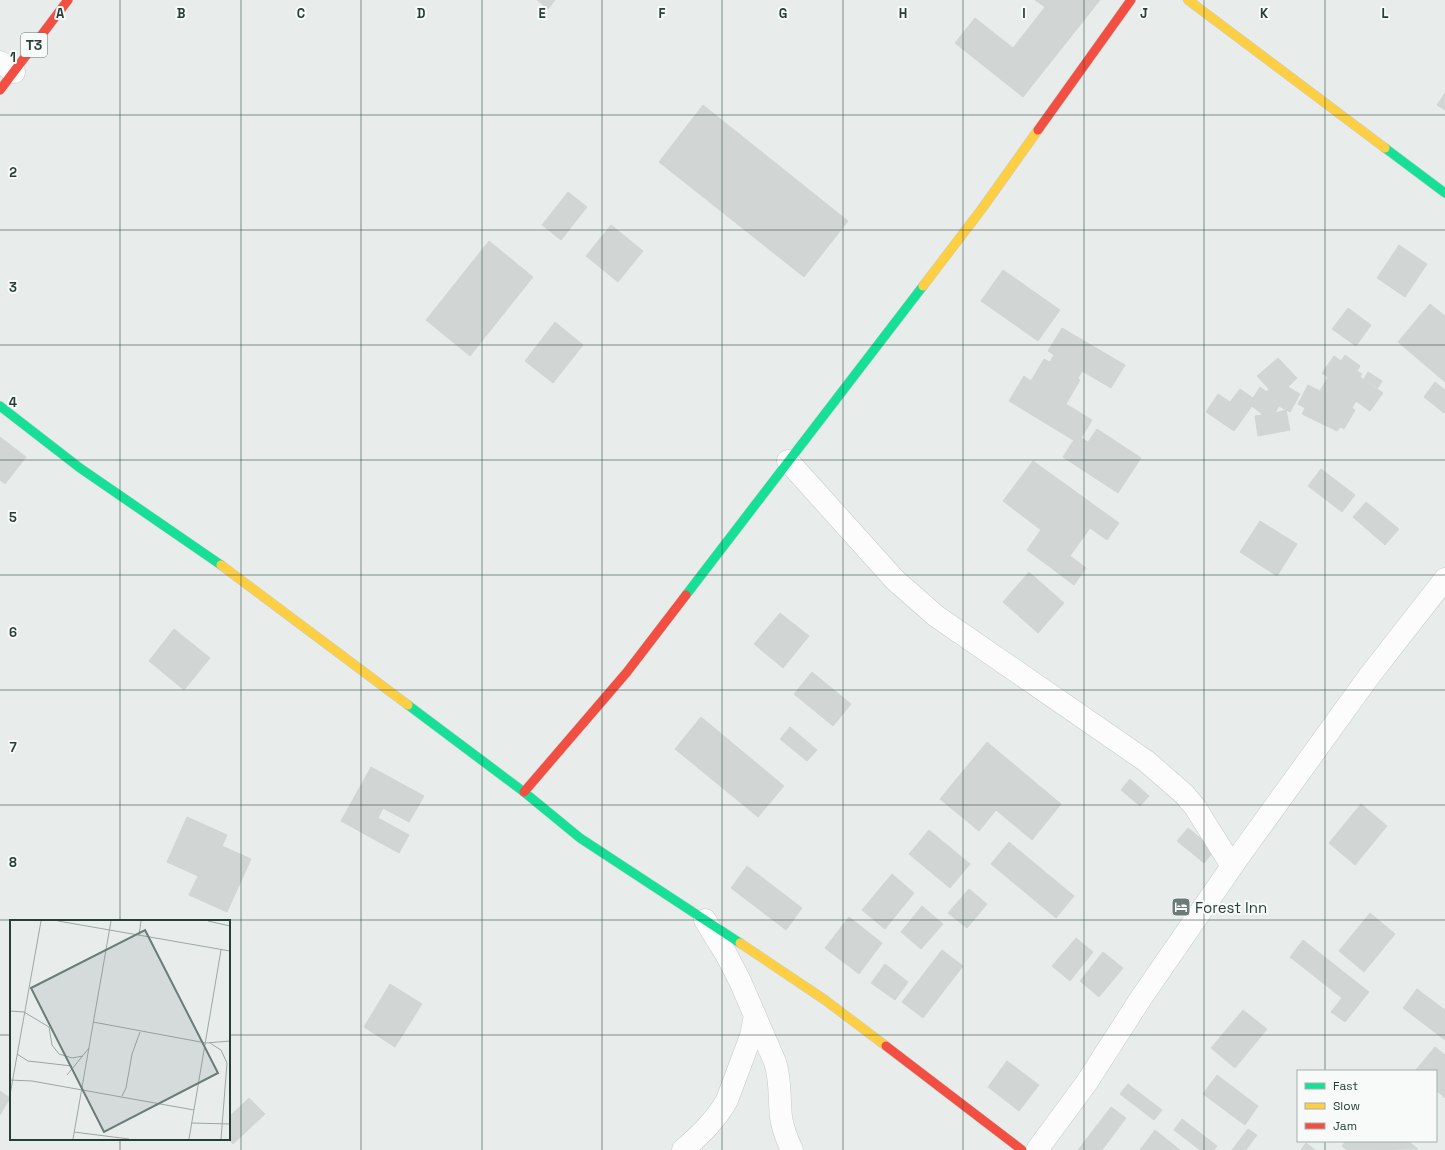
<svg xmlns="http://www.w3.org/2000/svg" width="1445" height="1150" font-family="'Space Grotesk',sans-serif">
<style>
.building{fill:#d1d5d4;stroke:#d1d6d4}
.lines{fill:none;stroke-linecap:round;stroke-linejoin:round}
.street-casing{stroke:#c5cac8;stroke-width:23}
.fast-casing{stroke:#c5cbc9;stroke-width:10}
.slow-casing{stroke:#c5cbc9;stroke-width:10}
.jam-casing{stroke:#c5cbc9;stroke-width:10}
.street{stroke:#fcfcfc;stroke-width:22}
.fast{stroke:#16e098;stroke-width:9}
.slow{stroke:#ffcf43;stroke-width:9}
.jam{stroke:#f24e42;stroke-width:9}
.grid{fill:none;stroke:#273e38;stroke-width:1;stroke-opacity:0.55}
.labels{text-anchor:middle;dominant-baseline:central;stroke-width:4;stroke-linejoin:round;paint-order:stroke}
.shield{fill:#f7faf9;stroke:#657672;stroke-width:1}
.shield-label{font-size:14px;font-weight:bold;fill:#273e38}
.poi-label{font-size:15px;fill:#273e38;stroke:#f7faf9;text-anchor:start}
.inset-road{fill:none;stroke:#9ba7a3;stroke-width:1}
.view{fill:#6b7b77;fill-opacity:0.15;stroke:#6b7b77;stroke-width:2}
.inset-edge{fill:none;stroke:#273e38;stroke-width:2}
.grid-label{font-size:13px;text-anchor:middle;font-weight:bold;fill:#273e38;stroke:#f7faf9;stroke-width:4;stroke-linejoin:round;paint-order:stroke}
</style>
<rect width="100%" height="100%" fill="#e8edeb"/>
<!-- building -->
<path class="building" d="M537,0H555L548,9Z
M1035,0H1100L1023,97L955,43L975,18L1013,48L1045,7Z
M1445,93V110L1437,105Z
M703,105L848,221L804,277L659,162Z
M568,192L587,207L561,240L542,225Z
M611,225L643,251L618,282L586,256Z
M489,241L533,277L470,356L426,320Z
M1399,245L1427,264L1405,297L1377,278Z
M1003,270L1060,310L1038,341L981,301Z
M1430,304L1445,316V382L1398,342Z
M1348,308L1371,325L1356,346L1332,329Z
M555,322L583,345L553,383L525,361Z
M1062,328L1125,365L1111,388L1082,371L1078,378L1080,380L1066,404L1092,420L1078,443L1009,401L1024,376L1031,381L1044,359L1050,362L1054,355L1048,351Z
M1345,355L1360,366L1357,371L1362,374L1360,377L1383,393L1370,411L1356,401L1352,408L1355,410L1344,429L1340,427L1337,431L1302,414L1305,408L1298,404L1308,385L1320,391L1328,377L1322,373L1334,356L1341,361Z
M1278,358L1297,378L1288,387L1300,394L1290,412L1279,406L1275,413L1286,410L1290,430L1258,436L1255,416L1263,415L1252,406L1234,431L1206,412L1218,394L1230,402L1240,389L1253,398L1260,387L1267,392L1269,389L1257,376Z
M1368,372L1382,381L1378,388L1364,379Z
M1435,382L1445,390V411L1444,413L1424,397Z
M1097,429L1141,458L1118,493L1063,457L1077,435L1088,442Z
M0,437L26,457L5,484L0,480Z
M1033,461L1119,523L1107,540L1090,528L1070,556L1086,568L1074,585L1027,550L1041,530L1003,501Z
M1321,469L1355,495L1342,512L1308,486Z
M1366,502L1399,529L1385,545L1353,517Z
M1260,521L1297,544L1277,576L1240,552Z
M1029,572L1064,603L1038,633L1003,602Z
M780,613L809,636L783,668L754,644Z
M174,629L210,658L184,690L149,661Z
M812,672L851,704L833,726L794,694Z
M701,717L784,786L758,817L675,749Z
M790,727L817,750L807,761L780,739Z
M987,742L1061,804L1032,840L996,810L979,831L940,799Z
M371,767L424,796L409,822L383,808L378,818L409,835L399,853L341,821Z
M1130,779L1149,796L1140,806L1121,790Z
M1361,804L1387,826L1355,865L1329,843Z
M187,817L227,835L222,846L251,859L227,912L189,895L198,876L167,862Z
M1188,828L1215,850L1204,863L1177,841Z
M929,830L970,864L950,888L909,854Z
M1009,842L1074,896L1056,918L991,864Z
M747,866L802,908L786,930L731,888Z
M892,874L914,893L885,929L862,910Z
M969,889L987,904L967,928L948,913Z
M922,906L943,924L921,949L901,932Z
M1370,913L1395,934L1364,972L1339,951Z
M849,917L882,943L859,974L825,948Z
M1076,938L1093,952L1070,981L1052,966Z
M1303,940L1369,992L1345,1022L1331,1012L1342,998L1290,957Z
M942,950L963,966L923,1018L902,1002Z
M1103,952L1123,968L1099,997L1080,981Z
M885,964L908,982L895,1000L871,983Z
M390,984L422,1004L395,1047L364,1027Z
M1417,989L1445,1010V1040L1403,1008Z
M1243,1010L1267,1029L1235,1068L1211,1048Z
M1435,1047L1445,1055V1098L1436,1090V1071H1415Z
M1007,1061L1039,1085L1019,1111L988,1087Z
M1217,1075L1258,1106L1245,1125L1203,1094Z
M1128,1084L1162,1110L1154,1120L1120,1094Z
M0,1091L10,1098L0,1115Z
M249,1098L265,1114L233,1144L228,1139H229V1117Z
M1111,1107L1126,1118L1102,1150H1078Z
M1182,1119L1217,1146L1214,1150H1200L1174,1130Z
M1248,1129L1257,1135L1246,1150H1232Z
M1155,1130L1180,1150H1140Z
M1346,1141H1408L1418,1149L1347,1150L1342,1146Z
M1306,1143L1315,1150H1301Z"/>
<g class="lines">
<!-- street casing -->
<g class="street-casing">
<path id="street" d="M0,62L14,72
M788,461L895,580L936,616L1146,761L1184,794L1195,807L1232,866
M705,920L726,954L740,981L775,1062C781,1080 779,1099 781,1117C783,1129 787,1140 792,1150
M683,1150C700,1135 716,1120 727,1100L751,1036L755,1016
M1037,1150L1087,1082L1141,998L1237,859L1370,675L1445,579"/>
</g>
<!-- fast casing -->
<g class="fast-casing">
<path id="fast" d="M1385,148L1445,193
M0,406L80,468L221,565
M686,595L923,286
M408,705L524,792L580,838L740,943"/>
</g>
<!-- slow casing -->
<g class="slow-casing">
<path id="slow" d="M1188,0L1385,148
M923,286L981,210L1038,130
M221,565L408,705
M740,943L825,1000L886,1046"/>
</g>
<!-- jam casing -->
<g class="jam-casing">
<path id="jam" d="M0,90L68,0
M1038,130L1131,0
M524,792L627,672L686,595
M886,1046L1022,1150"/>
</g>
<!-- street -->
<use href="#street" class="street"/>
<!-- fast -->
<use href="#fast" class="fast"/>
<!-- slow -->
<use href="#slow" class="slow"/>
<!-- jam -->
<use href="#jam" class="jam"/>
</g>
<!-- grid -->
<path class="grid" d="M120,0V921M241,0V1150M361,0V1150M482,0V1150M602,0V1150M722,0V1150M843,0V1150M963,0V1150M1084,0V1150M1204,0V1150M1325,0V1071M0,115H1445M0,230H1445M0,345H1445M0,460H1445M0,575H1445M0,690H1445M0,805H1445M0,920H1445M0,1035H11M229,1035H1445M120,1139V1150M1325,1141V1150"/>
<!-- icons -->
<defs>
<g id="hotel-square" transform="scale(1)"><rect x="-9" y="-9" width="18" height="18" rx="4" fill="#6b7b77" stroke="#f7faf9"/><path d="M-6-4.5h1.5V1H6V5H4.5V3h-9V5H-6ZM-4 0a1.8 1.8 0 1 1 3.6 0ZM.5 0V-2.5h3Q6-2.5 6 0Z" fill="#fff"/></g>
</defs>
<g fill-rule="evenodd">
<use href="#hotel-square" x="1181" y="907"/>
</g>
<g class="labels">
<!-- shield labels -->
<rect class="shield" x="21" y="33" width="26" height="24" rx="3"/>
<g class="shield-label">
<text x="34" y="45">T3</text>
</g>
<!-- poi labels -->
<g class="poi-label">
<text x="1195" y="907">Forest Inn</text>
</g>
</g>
<!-- overview -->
<g transform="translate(10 920)">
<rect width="220" height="220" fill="#e8edeb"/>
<path class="inset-road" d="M48,1L220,31M198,1L220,6M129,15L131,1M0,91L14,92L39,107L42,125L49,134L62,138L73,136M83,102L196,123L220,121M200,123L211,130L217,143L211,219M7,134L18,141L62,146M57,155L79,128M0,160L22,161L184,190M0,175L31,1M112,176L116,168L122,134L130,112M181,203L220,204M64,212L119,219M63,219L101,1M179,219L211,30"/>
<path class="view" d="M135,10L208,153L94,212L21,68Z"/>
<rect width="220" height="220" class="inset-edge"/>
</g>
<g class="grid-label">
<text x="60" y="18">A</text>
<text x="181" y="18">B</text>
<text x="301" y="18">C</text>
<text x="421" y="18">D</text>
<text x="542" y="18">E</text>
<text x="662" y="18">F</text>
<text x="783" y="18">G</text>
<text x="903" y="18">H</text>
<text x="1024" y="18">I</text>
<text x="1144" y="18">J</text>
<text x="1264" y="18">K</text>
<text x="1385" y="18">L</text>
<text x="13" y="62">1</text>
<text x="13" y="177">2</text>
<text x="13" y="292">3</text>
<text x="13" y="407">4</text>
<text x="13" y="522">5</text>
<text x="13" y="637">6</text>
<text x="13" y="752">7</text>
<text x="13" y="867">8</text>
</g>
<!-- legend -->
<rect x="1297" y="1070" width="140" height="72" fill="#f7faf9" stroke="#a4afac"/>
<rect x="1305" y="1083" width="20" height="6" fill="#16e098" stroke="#a4afac"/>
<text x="1333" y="1090" font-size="12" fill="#273e38">Fast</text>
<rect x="1305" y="1103" width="20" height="6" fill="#ffcf43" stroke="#a4afac"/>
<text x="1333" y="1110" font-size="12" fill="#273e38">Slow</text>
<rect x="1305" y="1123" width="20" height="6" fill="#f24e42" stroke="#a4afac"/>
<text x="1333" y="1130" font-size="12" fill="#273e38">Jam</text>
</svg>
